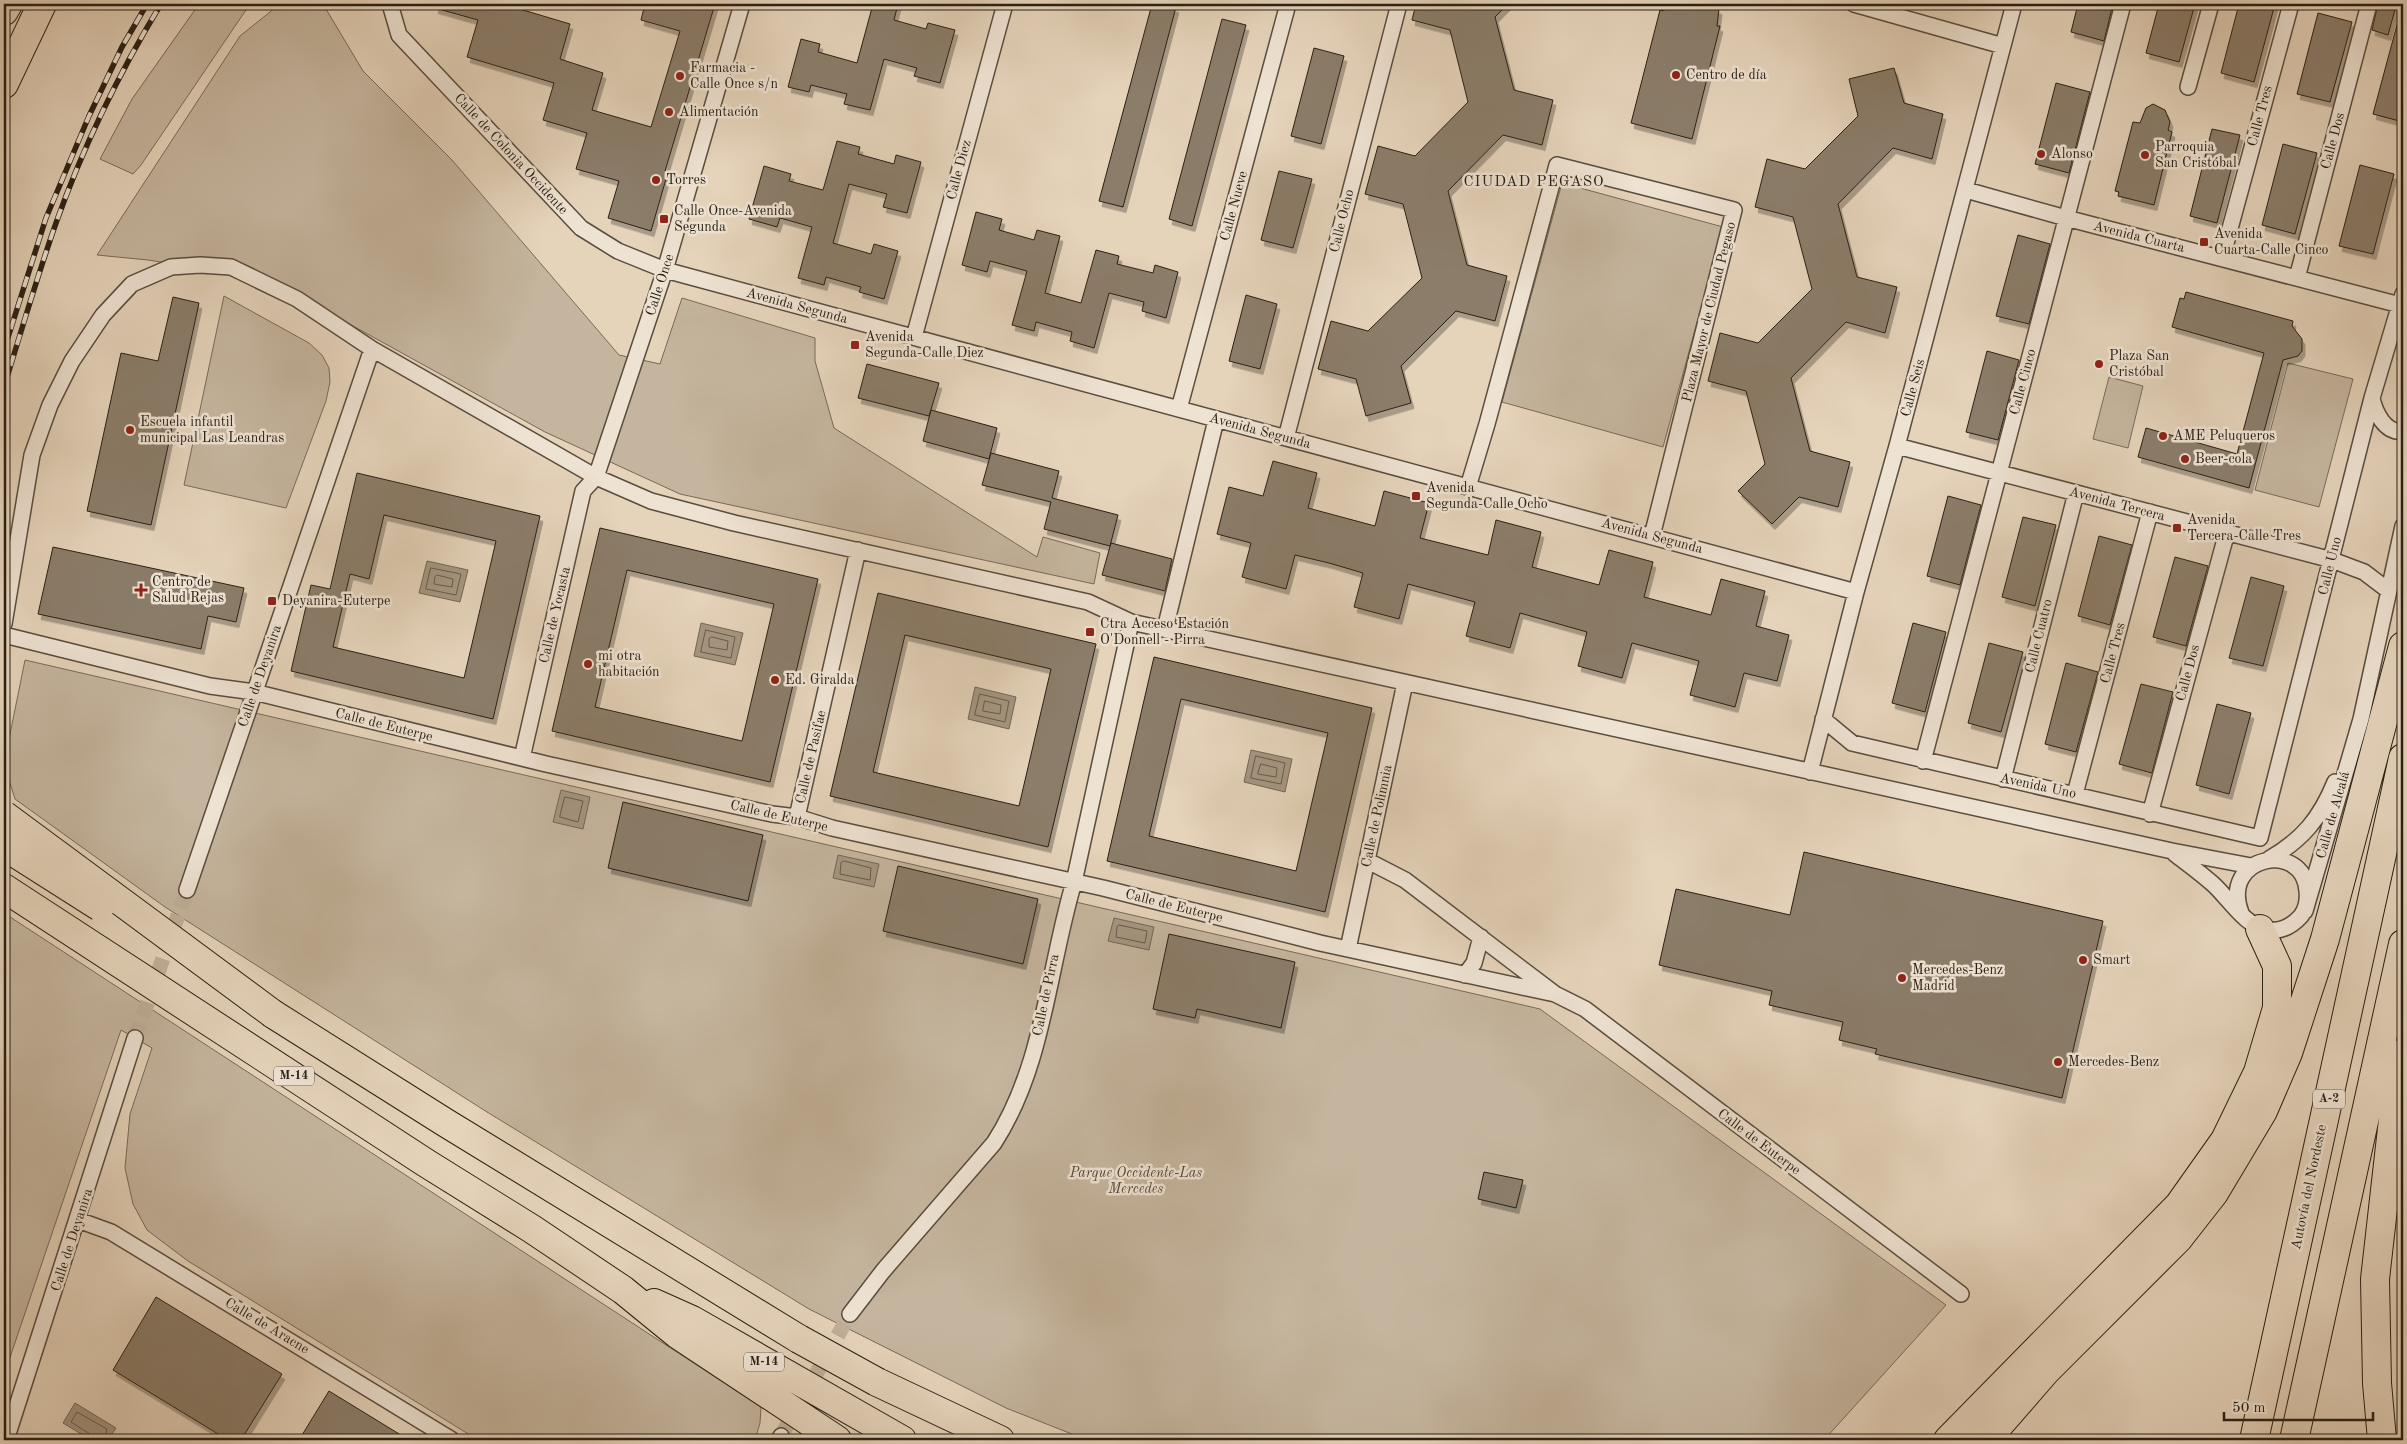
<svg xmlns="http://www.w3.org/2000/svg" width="2407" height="1444" font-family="'Old Standard TT',serif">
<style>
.green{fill:#c5b59e;stroke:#786a59}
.water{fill:#a59682;stroke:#746756}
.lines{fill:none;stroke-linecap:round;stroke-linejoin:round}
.shore{stroke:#685b4b;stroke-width:1}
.building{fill:#8b7d6a;stroke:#2a2014;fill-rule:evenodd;filter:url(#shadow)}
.street-tunnel{stroke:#c0af99;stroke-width:15;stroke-dasharray:15 8;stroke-linecap:butt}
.street-casing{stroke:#594d3e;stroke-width:18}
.highway-casing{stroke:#2a2014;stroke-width:30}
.street{stroke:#eee2d2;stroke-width:15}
.highway{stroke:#e5d3ba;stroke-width:28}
.rail-casing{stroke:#2a2014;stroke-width:5.5}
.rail{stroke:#eee2d2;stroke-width:4;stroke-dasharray:11;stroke-linecap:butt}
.highway-bridge-casing{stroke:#2a2014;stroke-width:30;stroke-linecap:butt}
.highway-bridge{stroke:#e5d3ba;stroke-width:28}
.poi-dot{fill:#8f2418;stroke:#eee2d2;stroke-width:2}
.labels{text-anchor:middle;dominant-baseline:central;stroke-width:5;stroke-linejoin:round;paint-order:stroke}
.shield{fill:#eee2d2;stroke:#655a4d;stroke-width:1}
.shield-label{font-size:12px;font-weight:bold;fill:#2a2014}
.poi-label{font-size:14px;fill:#2a2014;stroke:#eee2d2;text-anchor:start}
.street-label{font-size:14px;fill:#2a2014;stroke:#eee2d2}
.park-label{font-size:14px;font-style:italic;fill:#514536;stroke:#eee2d2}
.neighbourhood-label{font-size:15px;letter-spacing:1px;fill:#2a2014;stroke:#eee2d2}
</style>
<defs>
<filter id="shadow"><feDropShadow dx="3" dy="5.5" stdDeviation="0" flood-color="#0004"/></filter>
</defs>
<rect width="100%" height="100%" fill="#e5d3ba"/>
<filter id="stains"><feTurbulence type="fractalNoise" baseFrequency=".004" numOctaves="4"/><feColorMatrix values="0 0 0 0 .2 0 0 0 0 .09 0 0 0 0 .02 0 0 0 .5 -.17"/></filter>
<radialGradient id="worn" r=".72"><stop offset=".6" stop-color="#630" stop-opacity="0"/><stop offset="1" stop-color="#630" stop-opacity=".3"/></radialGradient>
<!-- green -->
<path class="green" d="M199,4H250L141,165L133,174L100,159L132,99Z
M280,4H323L363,71L452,160L619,355L660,364L682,298L815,338V361L834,428L1037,557L1043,537L1100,553L1094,584L680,494L545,432L268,279L148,260L97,255L240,36Z
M1562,183L1723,227L1663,447L1502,402Z
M224,296L309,343L322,355L329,368L330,382L326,401L286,508L184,485Z
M2288,363L2353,379L2319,507L2255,490Z
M2109,377L2143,386L2128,448L2093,439Z
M25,660L1540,1009L1946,1305L1824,1440H1087L1006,1408L809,1309L487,1112L165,907L15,799L4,764Z
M4,913L761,1407L760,1423L755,1440H478L188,1261L147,1230L133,1204L125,1168L130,1114L152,1048L121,1030L4,1375Z"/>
<!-- water -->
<path class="water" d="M427,561L468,570L460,602L419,593Z
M701,623L743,633L735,665L694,656Z
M975,687L1016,697L1009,729L968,719Z
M1251,750L1292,759L1285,792L1244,782Z
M561,790L590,797L583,829L553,822Z
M838,855L879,864L874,887L833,878Z
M1114,918L1154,927L1149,950L1108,941Z
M75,1403L116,1428L108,1440H91L63,1423Z"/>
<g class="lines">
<!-- shore -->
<path class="shore" d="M431,568L461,574L456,595L426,589Z
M437,575L453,579L452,587L434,584L435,577Z
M706,630L735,637L731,658L701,652Z
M712,637L728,641L727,650L709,647V639Z
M980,694L1009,701L1005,722L975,715Z
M985,701L1001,705L1000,714L983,711Z
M1256,756L1285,763L1281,784L1251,778Z
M1261,764L1277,768L1276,777L1258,774Z
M565,797L583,801L578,822L560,817Z
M844,861L871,868L870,880L840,874L841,863Z
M1119,925L1147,931L1145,943L1116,937L1117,927Z
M93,1440L90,1434L71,1422L77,1412L107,1429L104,1440"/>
</g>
<!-- building -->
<path class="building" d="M436,4H503L570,24L560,59L603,73L592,110L651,127L680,31L641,20L645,4H715L665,171L668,172L651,231L608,218L619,181L576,169L587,133L543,120L554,83L467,57L478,20L435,8Z
M873,4H898L894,20L926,29L928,23L955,30L940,83L914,76L917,68L884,59L870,110L844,104L847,94L811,85L809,92L788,87L801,39L820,44L818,52L857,63Z
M1152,4L1176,7L1123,207L1099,201Z
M1416,4H1508L1495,17L1514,90L1553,100L1542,145L1503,135L1448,191L1467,265L1507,276L1495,321L1456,311L1401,366L1411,403L1366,416L1356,379L1318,369L1331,321L1368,331L1422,278L1403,204L1365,194L1378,146L1415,156L1468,102L1450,30L1412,20Z
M1667,4H1693L1719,9L1717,26H1720L1692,139L1631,123L1660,10L1663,11Z
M2078,4H2113L2104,41L2071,32Z
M2159,4H2195L2179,62L2146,53Z
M2239,4H2275L2254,82L2221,73Z
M2378,4L2396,6L2388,35L2372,30Z
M2318,13L2352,22L2330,102L2297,94Z
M1222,19L1246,25L1192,226L1169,219Z
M2398,21L2403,22V122L2373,114Z
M1314,48L1344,56L1321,144L1291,136Z
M1894,68L1904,103L1943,114L1932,159L1893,148L1838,204L1857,277L1897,287L1885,333L1846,322L1791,378L1810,451L1850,462L1838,507L1799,497L1772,524L1738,491L1765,464L1746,391L1708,381L1720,333L1758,343L1812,289L1793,217L1755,207L1767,159L1805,169L1858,116L1849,79Z
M2056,83L2090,92L2069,173L2035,164Z
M2153,104L2165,110L2170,122L2168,130L2172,132L2154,205L2118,196L2119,192L2115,191L2133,122L2140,123L2146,108Z
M2212,129L2240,135L2217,223L2190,216Z
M837,141L860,147L858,154L894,164L896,155L921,162L907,213L883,207L887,194L849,184L833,243L871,254L874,244L898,251L884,299L859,292L861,287L826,277L824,285L798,278L812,227L780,218L777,227L749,219L764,166L791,174L789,181L823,190Z
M2283,144L2317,153L2295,234L2262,225Z
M2360,165L2394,174L2373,254L2339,246Z
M1279,171L1312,179L1293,248L1261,240Z
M976,212L1002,219L999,230L1034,240L1037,230L1060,236L1045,293L1081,303L1096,250L1119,256L1117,264L1153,273L1155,265L1178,272L1166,318L1142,311L1144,302L1109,293L1094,348L1070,341L1072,332L1036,322L1034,331L1012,325L1027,271L990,261L987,272L962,265Z
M2018,235L2050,244L2029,324L1996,316Z
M2186,292L2293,321L2292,326L2302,339V351L2298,356L2283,360L2249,488L2138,457L2146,428L2237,454L2264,353L2172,327L2180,298L2184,299Z
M1246,295L1277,304L1260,369L1229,361Z
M173,297L199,303L151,525L87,511L121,353L158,361Z
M1987,351L2019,360L1998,440L1966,432Z
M867,364L939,383L929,416L858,398Z
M931,410L997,428L989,459L923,441Z
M991,453L1059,471L1052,498L1118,515L1110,546L1044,529L1051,502L982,485Z
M1273,461L1317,473L1308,508L1375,526L1384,491L1429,503L1420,538L1488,555L1496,520L1541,532L1532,567L1599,585L1609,550L1653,562L1644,597L1711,615L1721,579L1765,591L1756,626L1789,635L1777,681L1744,673L1735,707L1690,695L1699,661L1632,643L1622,678L1578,666L1587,632L1520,613L1510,648L1466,636L1475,602L1408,584L1399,619L1354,607L1363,573L1329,563L1295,555L1286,589L1242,577L1251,543L1217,534L1229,487L1263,496Z
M357,473L540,516L493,719L291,671L311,585L330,589ZM384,515L496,541L464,678L333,647L350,574L369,579Z
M1948,496L1981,505L1960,585L1927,576Z
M2023,517L2056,525L2035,606L2002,597Z
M600,528L818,579L770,782L552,731ZM627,570L774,604L742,741L595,707Z
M2099,536L2132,545L2110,625L2078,616Z
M1111,543L1172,559L1165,591L1102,575Z
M53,547L244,588L236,622L208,616L201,649L38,614Z
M2175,557L2208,566L2186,646L2153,637Z
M2251,577L2284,586L2263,666L2229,658Z
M878,593L1096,644L1048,847L830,796ZM905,635L1051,669L1019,806L873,772Z
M1913,623L1946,632L1925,712L1892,703Z
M1989,643L2023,652L2001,732L1968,723Z
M1154,657L1372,708L1325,912L1107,861ZM1181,699L1328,733L1296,871L1149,836Z
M2066,663L2098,672L2076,752L2045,744Z
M2141,684L2173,692L2152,773L2119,764Z
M2217,704L2251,713L2229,794L2196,785Z
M623,802L763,835L748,901L608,868Z
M1804,852L2103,921L2062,1098L1875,1054L1877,1049L1839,1040L1843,1022L1769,1005L1772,991L1659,965L1676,889L1790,915Z
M898,866L1038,899L1023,964L883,931Z
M1169,934L1295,962L1281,1028L1197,1009L1195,1018L1153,1009Z
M1484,1172L1523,1180L1516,1208L1478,1199Z
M156,1297L282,1374L241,1440H228L113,1370Z
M329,1391L409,1440H299Z"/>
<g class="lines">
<!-- street-tunnel -->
<path class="street-tunnel" d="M135,1038L187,890
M781,1436L850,1314"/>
<!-- street casing -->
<g class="street-casing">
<path id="street" d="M390,4L399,35L581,228L618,251L665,270L1856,592
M1854,4L2003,46
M2188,87L2211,4
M1966,190L2066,218L2400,305
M2222,258L2291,4
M2297,278L2369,4
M914,337L1005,4
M2372,398C2375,412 2385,434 2403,431
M1179,409L1288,4
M1286,438L1399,4
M1897,446L2332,560L2364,572L2389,591
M1468,487L1487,424L1557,165L1734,210L1652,536
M4,624L32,455L50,405L72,361L103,315L132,284L171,267L200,265L231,267L297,299L372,349L596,477L651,501L734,523L1088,602L1131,622L2172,851L2251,866
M1165,629L1216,420
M4,635L210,686L254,692L546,764L772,814L797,817L832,828L1103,888L1320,943L1555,994
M1823,719L1852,743L2260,838L2372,398L2403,294
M522,758L583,491L596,477L665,270L742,4
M1923,761L2123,4
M1810,772L1856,592L1897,446L2014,4
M2003,779L2076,493
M2075,794L2150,512
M2150,814L2227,532
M797,817L858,550
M2175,854C2188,864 2202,874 2214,885C2229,899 2247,928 2268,930C2282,932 2292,926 2301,916C2307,908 2308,900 2307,891C2304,840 2219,855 2241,913
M2269,859C2302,840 2320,819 2335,782
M1368,861L1405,880L1555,994L1585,1009L1961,1294
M187,890L372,349
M2305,911L2361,719L2403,526
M1348,949L1405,683
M1465,975L1474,963L1481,937
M78,1220L111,1232L452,1440
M850,1314L883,1271L994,1143C1044,1066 1048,969 1074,882L1131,622
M6,1440L135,1038
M779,1440L781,1436"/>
</g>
<!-- highway casing -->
<g class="highway-casing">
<path id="highway" d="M4,11L8,4
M4,84L42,4
M4,888L426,1163L532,1229L623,1290L677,1334L837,1440
M273,1014L446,1123L799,1339
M654,1303L692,1320L902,1440
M877,1382L1000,1440
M1948,1440L2179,1205L2225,1140L2258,1072L2277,1008V966L2260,929
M1986,1440L2046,1371L2178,1239L2214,1193L2263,1111L2288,1053L2325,939L2403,646
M2254,1440L2403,758
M2294,1440L2403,944
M2382,1440L2377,1383L2375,1279L2394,1111L2403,1053"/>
</g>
<!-- street -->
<use href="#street" class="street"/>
<!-- highway -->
<use href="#highway" class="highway"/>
<!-- rail casing -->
<g class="rail-casing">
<path id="rail" d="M4,350L46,218L89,116L122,47L147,4
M4,387C21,332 37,277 56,223C83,147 119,73 161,4"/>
</g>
<!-- rail -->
<use href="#rail" class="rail"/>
<!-- highway-bridge casing -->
<g class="highway-bridge-casing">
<path id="highway-bridge" d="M4,815L273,1014
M4,846L100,907
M799,1339L877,1382"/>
</g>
<!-- highway-bridge -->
<use href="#highway-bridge" class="highway-bridge"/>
</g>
<!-- markers -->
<g class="poi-dot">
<circle cx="1676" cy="75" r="5"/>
<circle cx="680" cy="76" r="5"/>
<circle cx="669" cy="112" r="5"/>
<circle cx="2041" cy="154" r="5"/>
<circle cx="2145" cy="155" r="5"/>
<circle cx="656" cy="180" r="5"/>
<rect x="659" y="214" width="10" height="10" rx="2.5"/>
<rect x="2199" y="237" width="10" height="10" rx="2.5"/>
<rect x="850" y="340" width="10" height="10" rx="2.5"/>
<circle cx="2099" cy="364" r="5"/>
<circle cx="130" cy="430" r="5"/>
<circle cx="2163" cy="436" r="5"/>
<circle cx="2185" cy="459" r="5"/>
<rect x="1411" y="491" width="10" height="10" rx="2.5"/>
<rect x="2172" y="523" width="10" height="10" rx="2.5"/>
<path d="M138.5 582.5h5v5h5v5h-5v5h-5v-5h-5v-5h5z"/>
<rect x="267" y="596" width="10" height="10" rx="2.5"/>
<rect x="1085" y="627" width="10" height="10" rx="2.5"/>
<circle cx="588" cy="664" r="5"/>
<circle cx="775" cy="680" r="5"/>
<circle cx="2083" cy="960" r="5"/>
<circle cx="1902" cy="978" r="5"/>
<circle cx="2058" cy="1062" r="5"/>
</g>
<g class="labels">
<!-- shield labels -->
<g class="shield">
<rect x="274" y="1066.5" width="40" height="19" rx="4"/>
<rect x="2313" y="1089.5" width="32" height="19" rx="4"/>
<rect x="744" y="1352.5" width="40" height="19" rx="4"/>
</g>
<g class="shield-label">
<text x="294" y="1076">M-14</text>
<text x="2329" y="1099">A-2</text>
<text x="764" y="1362">M-14</text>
</g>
<!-- poi labels -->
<g class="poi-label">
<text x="690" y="68">Farmacia -<tspan x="690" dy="16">Calle Once s/n</tspan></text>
<text x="1686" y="75">Centro de día</text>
<text x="679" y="112">Alimentación</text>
<text x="2155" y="147">Parroquia<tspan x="2155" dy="16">San Cristóbal</tspan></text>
<text x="2051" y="154">Alonso</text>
<text x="666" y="180">Torres</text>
<text x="674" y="211">Calle Once-Avenida<tspan x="674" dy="16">Segunda</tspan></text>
<text x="2214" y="234">Avenida<tspan x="2214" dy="16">Cuarta-Calle Cinco</tspan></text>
<text x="865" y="337">Avenida<tspan x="865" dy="16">Segunda-Calle Diez</tspan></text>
<text x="2109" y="356">Plaza San<tspan x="2109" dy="16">Cristóbal</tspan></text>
<text x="140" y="422">Escuela infantil<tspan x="140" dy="16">municipal Las Leandras</tspan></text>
<text x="2173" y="436">AME Peluqueros</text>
<text x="2195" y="459">Beer-cola</text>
<text x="1426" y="488">Avenida<tspan x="1426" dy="16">Segunda-Calle Ocho</tspan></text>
<text x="2187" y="520">Avenida<tspan x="2187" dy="16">Tercera-Calle Tres</tspan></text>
<text x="152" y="582">Centro de<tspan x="152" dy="16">Salud Rejas</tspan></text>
<text x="282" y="601">Deyanira-Euterpe</text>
<text x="1100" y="624">Ctra Acceso Estación<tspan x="1100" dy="16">O'Donnell - Pirra</tspan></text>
<text x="598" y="656">mi otra<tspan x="598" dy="16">habitación</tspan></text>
<text x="785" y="680">Ed. Giralda</text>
<text x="2093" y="960">Smart</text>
<text x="1912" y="970">Mercedes-Benz<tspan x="1912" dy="16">Madrid</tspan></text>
<text x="2068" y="1062">Mercedes-Benz</text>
</g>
<!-- street labels -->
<g class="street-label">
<text transform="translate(2260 116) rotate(-75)">Calle Tres</text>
<text transform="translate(2333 141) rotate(-75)">Calle Dos</text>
<text transform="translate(511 154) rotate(47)">Calle de Colonia Occidente</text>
<text transform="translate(959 170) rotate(-75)">Calle Diez</text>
<text transform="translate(1234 206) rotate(-75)">Calle Nueve</text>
<text transform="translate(1342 221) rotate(-76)">Calle Ocho</text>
<text transform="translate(2139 237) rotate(14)">Avenida Cuarta</text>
<text transform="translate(660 285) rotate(-72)">Calle Once</text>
<text transform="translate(797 306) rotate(15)">Avenida Segunda</text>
<text transform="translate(1709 312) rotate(-76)">Plaza Mayor de Ciudad Pegaso</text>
<text transform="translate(2023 382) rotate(-75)">Calle Cinco</text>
<text transform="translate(1913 388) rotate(-75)">Calle Seis</text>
<text transform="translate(1260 431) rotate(15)">Avenida Segunda</text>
<text transform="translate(2117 504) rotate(15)">Avenida Tercera</text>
<text transform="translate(1652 536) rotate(15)">Avenida Segunda</text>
<text transform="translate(2330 566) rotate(-76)">Calle Uno</text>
<text transform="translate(555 615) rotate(-77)">Calle de Yocasta</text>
<text transform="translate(2039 636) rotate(-76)">Calle Cuatro</text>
<text transform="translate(2113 653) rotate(-75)">Calle Tres</text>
<text transform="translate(2188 673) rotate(-75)">Calle Dos</text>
<text transform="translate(260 676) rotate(-71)">Calle de Deyanira</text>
<text transform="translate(384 725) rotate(14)">Calle de Euterpe</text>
<text transform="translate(811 757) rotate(-77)">Calle de Pasifae</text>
<text transform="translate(2038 786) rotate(12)">Avenida Uno</text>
<text transform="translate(2333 815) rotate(-74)">Calle de Alcalá</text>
<text transform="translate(779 816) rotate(13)">Calle de Euterpe</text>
<text transform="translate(1377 816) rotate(-78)">Calle de Polimnia</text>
<text transform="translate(1174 906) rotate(14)">Calle de Euterpe</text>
<text transform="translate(1046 995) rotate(-78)">Calle de Pirra</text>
<text transform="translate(1759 1142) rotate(37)">Calle de Euterpe</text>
<text transform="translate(2309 1187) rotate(-78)">Autovía del Nordeste</text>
<text transform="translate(72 1240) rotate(-72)">Calle de Deyanira</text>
<text transform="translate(267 1326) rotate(31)">Calle de Aracne</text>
</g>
<!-- park labels -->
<g class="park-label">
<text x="1136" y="1173">Parque Occidente-Las<tspan x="1136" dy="16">Mercedes</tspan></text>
</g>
<!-- neighbourhood labels -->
<g class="neighbourhood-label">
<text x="1534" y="182">CIUDAD PEGASO</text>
</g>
</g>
<!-- margin -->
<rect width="2407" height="1444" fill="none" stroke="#e5d3ba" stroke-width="20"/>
<rect x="5" y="5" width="2397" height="1434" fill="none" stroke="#2a2014" stroke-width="2.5"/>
<rect x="10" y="10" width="2387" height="1424" fill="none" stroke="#2a2014"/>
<!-- scale -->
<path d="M2224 1412v8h149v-8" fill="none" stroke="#2a2014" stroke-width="2.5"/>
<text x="2232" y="1412" font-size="15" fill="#2a2014" stroke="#eee2d2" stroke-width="4" paint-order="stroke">50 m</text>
<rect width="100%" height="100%" filter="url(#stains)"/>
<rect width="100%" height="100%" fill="url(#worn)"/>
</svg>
